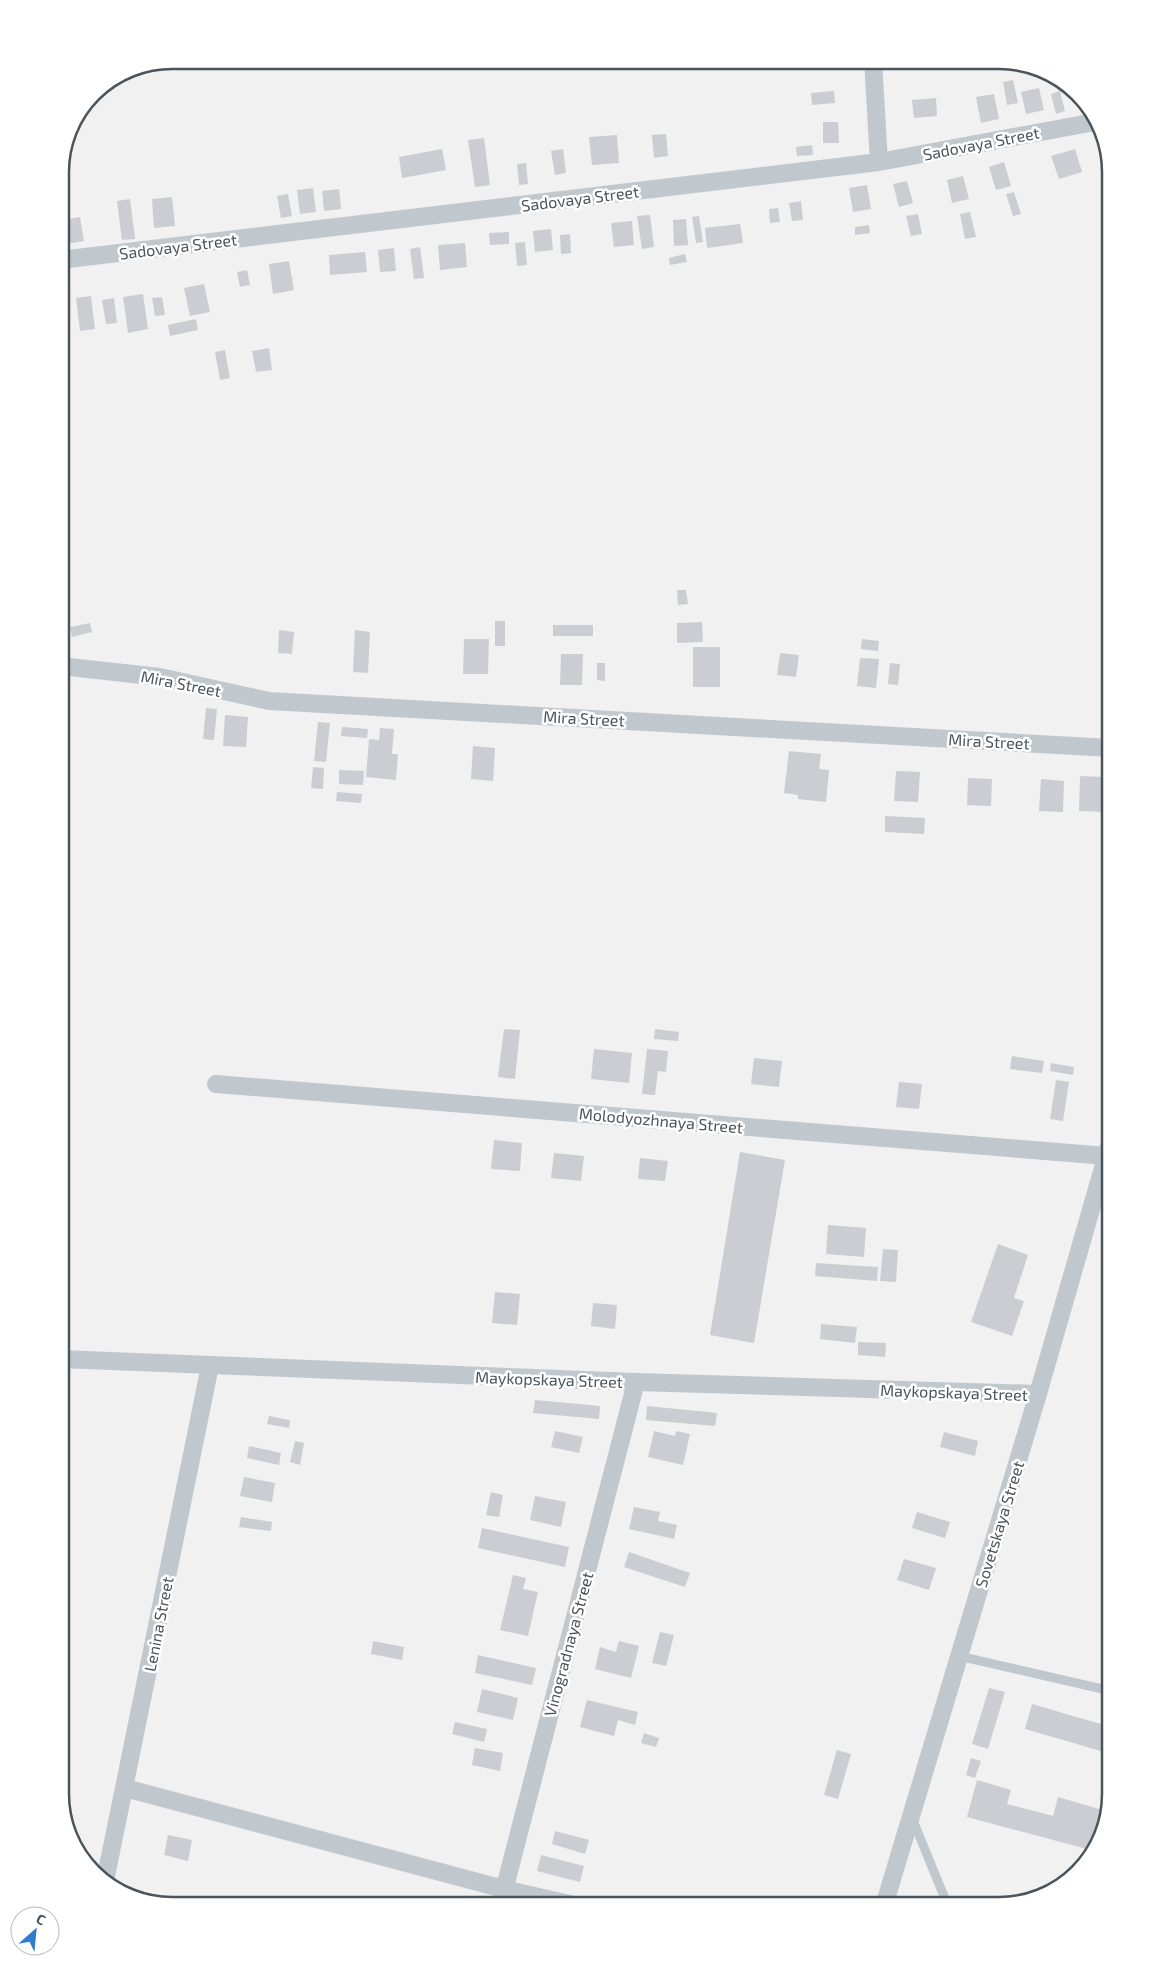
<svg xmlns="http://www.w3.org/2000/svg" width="1171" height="1966" font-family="'Exo 2',sans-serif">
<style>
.building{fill:#cbcdd2}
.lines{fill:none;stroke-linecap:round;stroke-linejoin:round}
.lane{stroke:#c0c8cd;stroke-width:9}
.street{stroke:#c0c8cd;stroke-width:18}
.labels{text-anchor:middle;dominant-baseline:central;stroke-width:5;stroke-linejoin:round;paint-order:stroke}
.street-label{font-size:16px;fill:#4a545b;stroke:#fff}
.rim{fill:none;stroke:#4a545b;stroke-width:2.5}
</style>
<rect width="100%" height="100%" fill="#f2f1f1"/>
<!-- building -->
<path class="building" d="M815,60H843V67L815,68Z
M1013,80L1018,103L1007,105L1003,82Z
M1039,88L1044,110L1026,114L1021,92Z
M834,91L835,103L812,105L811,93Z
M1060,91L1065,111L1056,114L1051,94Z
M994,94L999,119L981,123L976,97Z
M936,98L937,116L914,118L912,100Z
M823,122H838L839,143H823Z
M666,134L668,156L654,158L652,135Z
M617,135L619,163L592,165L589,137Z
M484,138L490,185L475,187L468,140Z
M812,145L813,155L797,156L796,147Z
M442,149L446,170L402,178L399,157Z
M563,149L566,173L555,175L551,151Z
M1075,149L1082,172L1059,179L1051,156Z
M1004,162L1011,186L996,190L989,167Z
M526,163L528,184L519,185L517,164Z
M963,176L969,199L952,203L947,180Z
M907,181L913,203L899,207L893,184Z
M867,185L871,209L853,212L849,188Z
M313,188L316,212L300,214L297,190Z
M339,189L341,209L324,211L322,191Z
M1014,192L1021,214L1013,216L1006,194Z
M288,194L292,216L281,218L277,196Z
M172,197L175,226L154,228L152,199Z
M130,199L135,239L122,240L117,201Z
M801,201L803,220L792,221L789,203Z
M778,208L780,222L770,223L769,209Z
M970,212L976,237L965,239L960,214Z
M918,214L922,234L911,236L906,216Z
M650,215L654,247L642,249L637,216Z
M699,216L703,242L696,243L692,217Z
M80,217L84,241L67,244L63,220Z
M686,219L688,245L674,246L673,220Z
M632,221L634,245L614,247L611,223Z
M740,224L743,243L707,248L705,228Z
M869,225L870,233L855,235V227Z
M551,229L553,250L535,252L533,231Z
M509,232V244L490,245L489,233Z
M570,234L571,253L561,254L560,235Z
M525,242L527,265L517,266L515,243Z
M465,243L467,267L440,270L438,245Z
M420,247L424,278L414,279L410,249Z
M394,248L396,271L380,272L378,250Z
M365,252L367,272L330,275L329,255Z
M685,254L687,262L670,265L669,258Z
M289,261L294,290L273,294L269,264Z
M247,270L250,285L240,287L237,272Z
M204,284L210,312L190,316L184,288Z
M143,294L148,329L128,333L123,297Z
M91,296L95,329L80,331L76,298Z
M162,297L165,315L155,316L152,298Z
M114,298L117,323L106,324L102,300Z
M60,308H62L65,335H60Z
M196,319L198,330L170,336L168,325Z
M269,348L272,370L256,372L252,351Z
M225,350L230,378L220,380L215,352Z
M677,590H686L688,604L678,605Z
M495,621H505V646H495Z
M702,622L703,642L677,643V623Z
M90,623L92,632L72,637L70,627Z
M553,625H593V636H553Z
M279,630L294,632L292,654L278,653Z
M355,630L370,632L368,673L353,672Z
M464,639H489L488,674H463Z
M862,639L879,641L878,651L861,649Z
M693,647H720V687H693Z
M780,653L799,655L796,677L777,675Z
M561,654H583L582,685H560Z
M860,658L879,659L876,688L857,686Z
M597,663H605V681L597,680Z
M890,663L900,664L898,685L888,684Z
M206,708L217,709L214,740L203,739Z
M225,715L248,717L246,747L223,746Z
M318,722L330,723L326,762L314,761Z
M342,727L368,729L367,738L341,736Z
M380,728L394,729L392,754H398L396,780L366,777L369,739L379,740Z
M473,746L495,748L493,781L471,779Z
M789,751L821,754L819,769L829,770L826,802L798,799V795L784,793Z
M313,767L324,768L323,789L311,788Z
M339,770L364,771L363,785L339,784Z
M896,771L920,772L918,802L894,801Z
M1080,776L1105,777L1104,812L1079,811Z
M968,778L992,779L991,806L967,805Z
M1041,779L1064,781L1063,812L1039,811Z
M337,792L362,794L361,803L336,801Z
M885,816L925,818L924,834L885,832Z
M504,1029L520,1030L515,1079L498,1077Z
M655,1029L679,1032L678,1041L654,1039Z
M594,1049L632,1053L629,1083L591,1079Z
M647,1049L668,1051L666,1072L658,1071L655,1095L642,1094Z
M1012,1056L1044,1061L1042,1073L1010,1069Z
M754,1058L782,1061L779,1087L751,1084Z
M1051,1063L1074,1067L1073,1075L1050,1071Z
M1056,1080L1069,1082L1063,1121L1050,1119Z
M899,1082L922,1084L919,1109L896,1107Z
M494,1140L522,1143L520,1171L491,1169Z
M740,1152L785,1160L754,1343L710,1335Z
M554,1153L584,1156L581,1181L551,1178Z
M640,1158L668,1161L665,1181L638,1179Z
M828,1225L866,1228L864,1257L826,1254Z
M998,1244L1028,1255L1014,1298L1024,1301L1012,1336L971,1322Z
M883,1249L898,1250L896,1282L880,1281Z
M816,1263L878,1267L877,1281L815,1276Z
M495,1292L520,1294L517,1325L492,1323Z
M593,1303L617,1305L615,1329L591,1326Z
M821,1324L857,1327L855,1343L820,1339Z
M858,1342L886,1343L885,1357L858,1355Z
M535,1400L600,1406L599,1419L533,1413Z
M647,1406L717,1413L715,1426L646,1420Z
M269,1416L290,1420L289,1428L267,1424Z
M555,1431L583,1437L579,1453L551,1447Z
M654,1431L675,1436L676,1431L690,1434L683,1465L648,1457Z
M944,1432L978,1441L975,1456L940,1447Z
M295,1441L304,1443L300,1465L290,1462Z
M249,1446L281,1453L279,1465L247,1458Z
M244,1477L275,1483L272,1502L240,1496Z
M491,1492L503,1495L499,1517L486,1515Z
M535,1496L566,1502L561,1527L530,1520Z
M634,1507L660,1512L658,1521L677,1525L674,1539L629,1529Z
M917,1512L950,1522L945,1538L912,1528Z
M241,1517L272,1522L271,1531L239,1527Z
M482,1528L569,1547L565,1567L478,1548Z
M629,1552L690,1573L685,1587L624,1567Z
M904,1559L936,1568L929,1590L897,1580Z
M513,1575L526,1578L523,1589L538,1592L528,1636L500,1630Z
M660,1632L674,1635L666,1666L652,1663Z
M373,1641L404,1647L402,1660L371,1654Z
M619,1641L639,1646L631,1678L595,1669L600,1647L616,1652Z
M478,1655L536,1668L532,1685L475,1673Z
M989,1688L1005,1692L988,1749L972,1744Z
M482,1689L518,1698L513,1720L477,1712Z
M587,1700L638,1712L635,1725L618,1720L614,1736L580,1727Z
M1032,1704L1111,1727V1754L1025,1729Z
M455,1722L487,1729L484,1742L452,1734Z
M644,1733L659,1738L656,1747L641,1743Z
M475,1748L503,1753L500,1771L472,1765Z
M837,1750L851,1754L838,1799L824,1795Z
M971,1758L981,1761L975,1778L966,1775Z
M977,1780L1011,1790L1007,1804L1053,1816L1058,1797L1106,1811L1094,1851L967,1817Z
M555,1831L589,1840L585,1854L552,1844Z
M168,1835L192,1840L188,1861L164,1855Z
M541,1855L584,1866L580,1882L537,1871Z"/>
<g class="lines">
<!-- lane -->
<path class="lane" d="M959,1656L1111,1691
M912,1818L946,1901L954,1906"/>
<!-- street -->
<path class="street" d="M873,60L879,162
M60,260L879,162L1095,122L1097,120
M60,666L160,677L269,701L1111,748
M216,1084L1107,1156
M60,1359L636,1382L1038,1394
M125,1788L504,1889L578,1906
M105,1881L210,1366
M500,1906L636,1382
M884,1906L1038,1394L1111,1140"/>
</g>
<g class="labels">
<!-- street labels -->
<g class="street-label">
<text transform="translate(981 143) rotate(-11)">Sadovaya Street</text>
<text transform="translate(580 198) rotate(-7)">Sadovaya Street</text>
<text transform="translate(178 246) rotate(-7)">Sadovaya Street</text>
<text transform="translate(181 683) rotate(11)">Mira Street</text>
<text transform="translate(584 718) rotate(3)">Mira Street</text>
<text transform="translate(989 741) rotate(3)">Mira Street</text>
<text transform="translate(661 1120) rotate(5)">Molodyozhnaya Street</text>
<text transform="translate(549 1379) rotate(2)">Maykopskaya Street</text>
<text transform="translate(954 1392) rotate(2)">Maykopskaya Street</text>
<text transform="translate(999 1524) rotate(-73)">Sovetskaya Street</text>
<text transform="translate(158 1624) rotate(-79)">Lenina Street</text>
<text transform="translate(568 1644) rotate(-75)">Vinogradnaya Street</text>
</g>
</g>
<!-- crop -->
<path d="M0 0H1171V1966H0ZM172 69H999A103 103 0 0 1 1102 172V1794A103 103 0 0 1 999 1897H172A103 103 0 0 1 69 1794V172A103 103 0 0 1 172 69Z" fill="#fff" fill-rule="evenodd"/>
<path class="rim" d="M172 69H999A103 103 0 0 1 1102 172V1794A103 103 0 0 1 999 1897H172A103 103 0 0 1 69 1794V172A103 103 0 0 1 172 69Z"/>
<!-- north arrow -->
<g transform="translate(35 1931) rotate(27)"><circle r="24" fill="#ffffff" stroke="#b7bbbd"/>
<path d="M0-4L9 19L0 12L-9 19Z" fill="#307ccd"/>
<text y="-8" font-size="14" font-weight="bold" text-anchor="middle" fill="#4a545b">С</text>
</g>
</svg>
